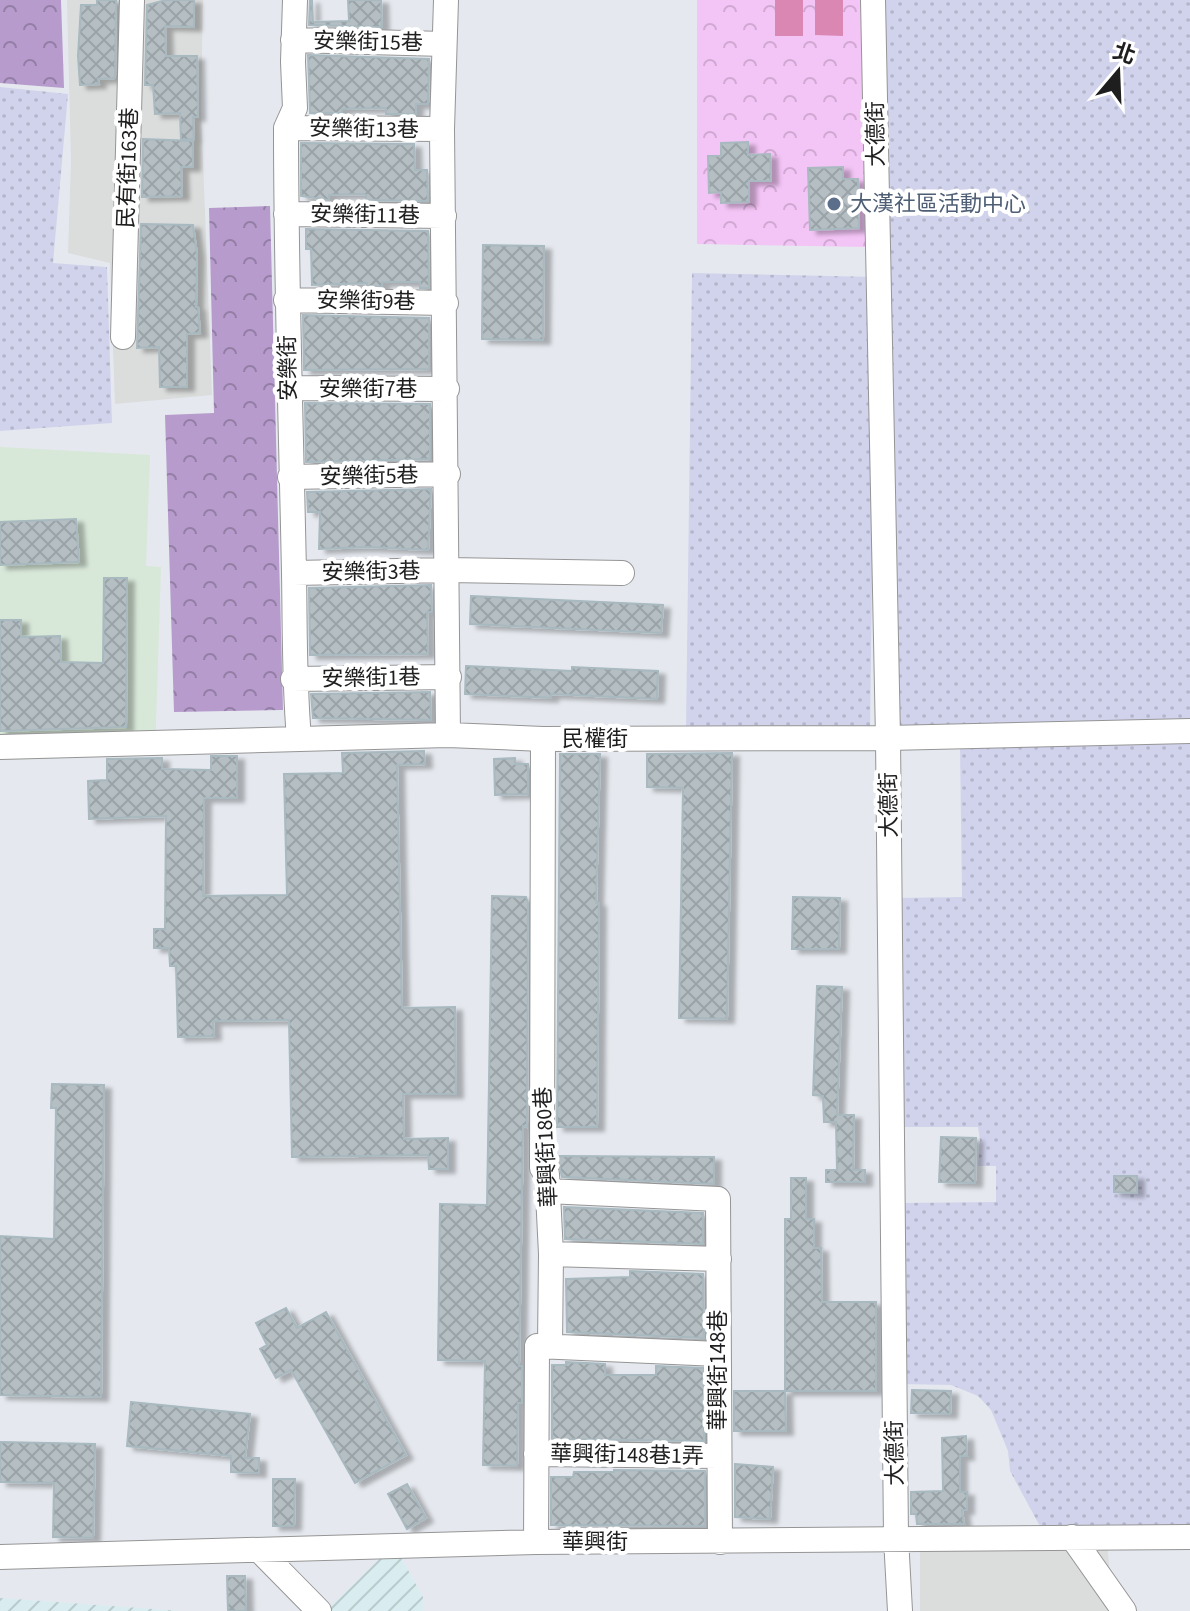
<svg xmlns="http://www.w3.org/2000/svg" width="1190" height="1611" font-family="'Source Sans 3','Noto Sans TC',sans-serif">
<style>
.residential{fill:#dbdcdc}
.industrial{fill:#d7e7d8}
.military{fill:url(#military-furrows)}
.farmland{fill:url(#farmland-dots)}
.forest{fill:url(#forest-crowns)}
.park{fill:url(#park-crowns)}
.pitch{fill:#da87b3}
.building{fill:url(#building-cross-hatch);stroke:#a8b9bf;stroke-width:2;filter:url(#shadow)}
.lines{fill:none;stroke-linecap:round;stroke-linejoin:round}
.minor-casing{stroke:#959595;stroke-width:26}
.minor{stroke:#fff;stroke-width:24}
.service-dot{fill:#5c6f8a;stroke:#fff;stroke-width:3}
.labels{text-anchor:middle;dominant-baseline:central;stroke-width:8;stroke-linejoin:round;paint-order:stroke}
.street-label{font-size:22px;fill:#1e1e1e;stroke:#fff}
.service-label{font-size:22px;fill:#4e5e75;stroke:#fff;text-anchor:start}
</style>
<defs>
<pattern id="military-furrows" width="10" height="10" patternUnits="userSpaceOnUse" patternTransform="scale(2)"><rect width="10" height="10" fill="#d9edf0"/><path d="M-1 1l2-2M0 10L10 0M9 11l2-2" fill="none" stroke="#bacbcd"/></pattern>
<pattern id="farmland-dots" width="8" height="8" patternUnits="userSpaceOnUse" patternTransform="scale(2)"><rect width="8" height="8" fill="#d1d3ec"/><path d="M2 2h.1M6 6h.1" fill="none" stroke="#b3b5ca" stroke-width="1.8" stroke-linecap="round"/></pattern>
<pattern id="forest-crowns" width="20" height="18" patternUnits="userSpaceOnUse" patternTransform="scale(2)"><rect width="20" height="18" fill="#b69bcc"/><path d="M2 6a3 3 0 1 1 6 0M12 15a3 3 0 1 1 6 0" fill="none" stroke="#937ea5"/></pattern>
<pattern id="park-crowns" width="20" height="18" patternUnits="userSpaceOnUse" patternTransform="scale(2)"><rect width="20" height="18" fill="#f3c4f6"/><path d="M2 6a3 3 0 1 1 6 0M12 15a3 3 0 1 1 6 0" fill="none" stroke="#d0a8d2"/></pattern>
<pattern id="building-cross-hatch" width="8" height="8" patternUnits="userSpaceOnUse" patternTransform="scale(2)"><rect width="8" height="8" fill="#b4bec3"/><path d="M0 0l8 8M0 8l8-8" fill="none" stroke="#9aa3a7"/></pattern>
<filter id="shadow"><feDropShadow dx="7" dy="4" stdDeviation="2" flood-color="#0004"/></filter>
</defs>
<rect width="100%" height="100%" fill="#e5e9ef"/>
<!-- residential -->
<path class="residential" d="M67,0H203L201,108L212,395L115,404L110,263L68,253L71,161Z
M920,1540L1107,1541L1113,1611H920Z"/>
<!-- industrial -->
<path class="industrial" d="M0,447L150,455L146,566L161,567L155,755L0,760Z"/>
<!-- military -->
<path class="military" d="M386,1552H398L423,1597V1611H326Z
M0,1598L181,1611H0Z"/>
<!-- farmland -->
<path class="farmland" d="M882,0H1190V726L894,730Z
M0,87L68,94L53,263L107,267L112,423L0,431Z
M692,273L876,277L870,731L686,728Z
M1190,742V1529L1042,1530L1010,1471L1008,1451L991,1410L978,1396L951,1385L900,1384L898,1203L996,1202V1166H978L980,1140L978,1127H898L896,898L962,897L960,746Z"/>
<!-- forest -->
<path class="forest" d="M0,0H61L64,88L0,83Z
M270,206L283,710L174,712L165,415L214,413L209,208Z"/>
<!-- park -->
<path class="park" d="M697,0H864L867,247L697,244Z"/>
<!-- pitch -->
<path class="pitch" d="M775,0H803V36H775Z
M815,0H843V36L815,35Z"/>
<!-- building -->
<path class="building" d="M97,0H116L115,78L98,79L99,84L80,85L78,56L81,5H97Z
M166,0H194V27L165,26L166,56H197L198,117H193L194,139L181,140L180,113L155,114L153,85H145L147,5Z
M310,0H312L313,22L349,21L348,0H381L382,27L309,25Z
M308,55L429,59L428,104H416V114H386V108L342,109V113H310Z
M143,139L193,141V167H181L182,196L142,197Z
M748,142V155L770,154L771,181H749V202L721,203V192L709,193L708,156H721V143Z
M301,143L414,144L415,170H427L428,201L366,200V195L363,194L329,195V200L301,196Z
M843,167V179H858L859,228L810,230L808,168Z
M141,224L193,225L197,254L196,307H198L200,333L187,334V387H160L159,347L137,348Z
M306,229L428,231L429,288H420V282H382V287L367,286V283L312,285L311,249H306Z
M483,245L544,246L543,340L482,339Z
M303,315L429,318V369L304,370Z
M305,403L430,404V459L306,462Z
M431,489L428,550L366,547L319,549L320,512H308L307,492Z
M76,519L79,562L0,565V522Z
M104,578H127L126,727L0,731V620H21V637L60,636L61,662L103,663Z
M431,585L432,612H427L428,654L310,655L309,588Z
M471,596L663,605L661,633L470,624Z
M466,666L572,671V667L658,671L657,699L551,694V698L465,694Z
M430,692L431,720L313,718L311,694Z
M424,751L425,764L397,765L402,1008L455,1007L456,1094H403L404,1139L448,1138V1169H429L428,1155L292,1157L289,1020L213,1021L214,1036L178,1037L176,966H170L169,948H154V929H165L166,816L89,819L88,781L107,780V759L162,758V769L211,770V756H237V798H204L203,896L287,895L284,774L343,773L342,753Z
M732,753L727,1019L679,1018L683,788L647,787V754Z
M560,754H600L596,903H599L597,1127H557Z
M515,758V764H528V794L495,795L494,759Z
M492,896L526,897L528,903L527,1127L523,1126L519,1366H522V1403H518L517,1466L483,1465L485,1361L438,1360L440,1204L487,1205Z
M793,897L840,898L839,949H792Z
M817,986L842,987L837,1115H854L853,1170H865V1182H826V1170H837L836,1122H824L823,1096L813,1095Z
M52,1084L104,1085L101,1397L0,1395V1236L54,1239L56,1108H51Z
M941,1137L976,1138L975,1183L939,1182Z
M557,1156L714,1157V1184L562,1177Z
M1114,1176H1137V1193L1114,1192Z
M791,1178H806V1219H814V1248H821L822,1302H876V1391H785V1219H791Z
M564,1207L703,1213V1244L565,1239Z
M630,1271L703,1274L704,1338L567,1332L566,1279L630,1277Z
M286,1308L297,1328L326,1312L406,1455L355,1483L291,1370L276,1378L260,1349L267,1345L256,1323Z
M566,1362L605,1364V1375H656V1366L704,1368V1441L552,1439V1365H566Z
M912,1390L951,1391L950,1414L911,1413Z
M734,1391H785L786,1431H734Z
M131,1402L250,1414L245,1458H259V1473L231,1472V1456L127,1446Z
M966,1436L967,1456H960V1492H967V1510H962L964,1524H917L916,1514H911V1492L943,1491L942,1438Z
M0,1442L95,1444L93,1538L53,1537L54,1483L0,1482Z
M735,1464L773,1467L770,1519L735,1517Z
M614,1470L705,1471V1526L551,1525V1477H573L574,1472H614Z
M273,1479H295L294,1526H273Z
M407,1484L426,1518L407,1529L388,1494Z
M227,1576H245L246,1611H228Z"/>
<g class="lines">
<!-- minor casing -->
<g class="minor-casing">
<path id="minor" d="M295,0L293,62L295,108L286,128C286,276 291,425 294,573C295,628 294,682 299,738
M446,0L442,129L448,735
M873,0L888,738L896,1538L900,1611
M293,40L444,44
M286,128L442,129
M286,214L444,216
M286,300L446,303
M123,337L132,0
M289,388L447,389
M290,477L448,474
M294,573L448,570L622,573
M293,679L449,677
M543,739L542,1168L547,1174L551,1254L550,1346
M0,747L448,735L543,739L888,738L1190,731
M547,1191L718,1199L720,1542
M551,1254L719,1259
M536,1454L718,1456
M1072,1537L1124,1611
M536,1542L537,1346L718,1354
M259,1550L319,1611
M0,1557L536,1542L1190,1537"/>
</g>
<!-- minor -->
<use href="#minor" class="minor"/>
</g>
<!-- markers -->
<circle class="service-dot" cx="834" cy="204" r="8"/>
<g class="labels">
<!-- street labels -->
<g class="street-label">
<text transform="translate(368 42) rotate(1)">安樂街15巷</text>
<text transform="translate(364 129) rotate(1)">安樂街13巷</text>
<text transform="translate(876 134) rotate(-91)">大德街</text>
<text transform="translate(128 168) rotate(-88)">民有街163巷</text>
<text transform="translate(365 215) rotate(1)">安樂街11巷</text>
<text transform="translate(366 301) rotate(1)">安樂街9巷</text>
<text transform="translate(288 368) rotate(-91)">安樂街</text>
<text x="368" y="389">安樂街7巷</text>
<text transform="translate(369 476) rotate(-1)">安樂街5巷</text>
<text transform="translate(371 572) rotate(-1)">安樂街3巷</text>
<text transform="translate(371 678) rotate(-1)">安樂街1巷</text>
<text x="595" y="739">民權街</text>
<text transform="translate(889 805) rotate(-91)">大德街</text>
<text transform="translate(546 1147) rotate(-93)">華興街180巷</text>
<text transform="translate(718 1370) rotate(-90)">華興街148巷</text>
<text transform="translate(895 1453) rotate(-91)">大德街</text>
<text transform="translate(627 1455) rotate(1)">華興街148巷1弄</text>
<text x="595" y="1542">華興街</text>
</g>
<!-- service labels -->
<g class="service-label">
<text x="850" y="204">大漢社區活動中心</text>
</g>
</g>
<!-- north arrow -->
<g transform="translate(1118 72) rotate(19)" stroke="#ffffff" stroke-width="6" paint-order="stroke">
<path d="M0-6L14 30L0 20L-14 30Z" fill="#1e1e1e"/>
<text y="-12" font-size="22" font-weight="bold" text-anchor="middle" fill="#1e1e1e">北</text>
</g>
</svg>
